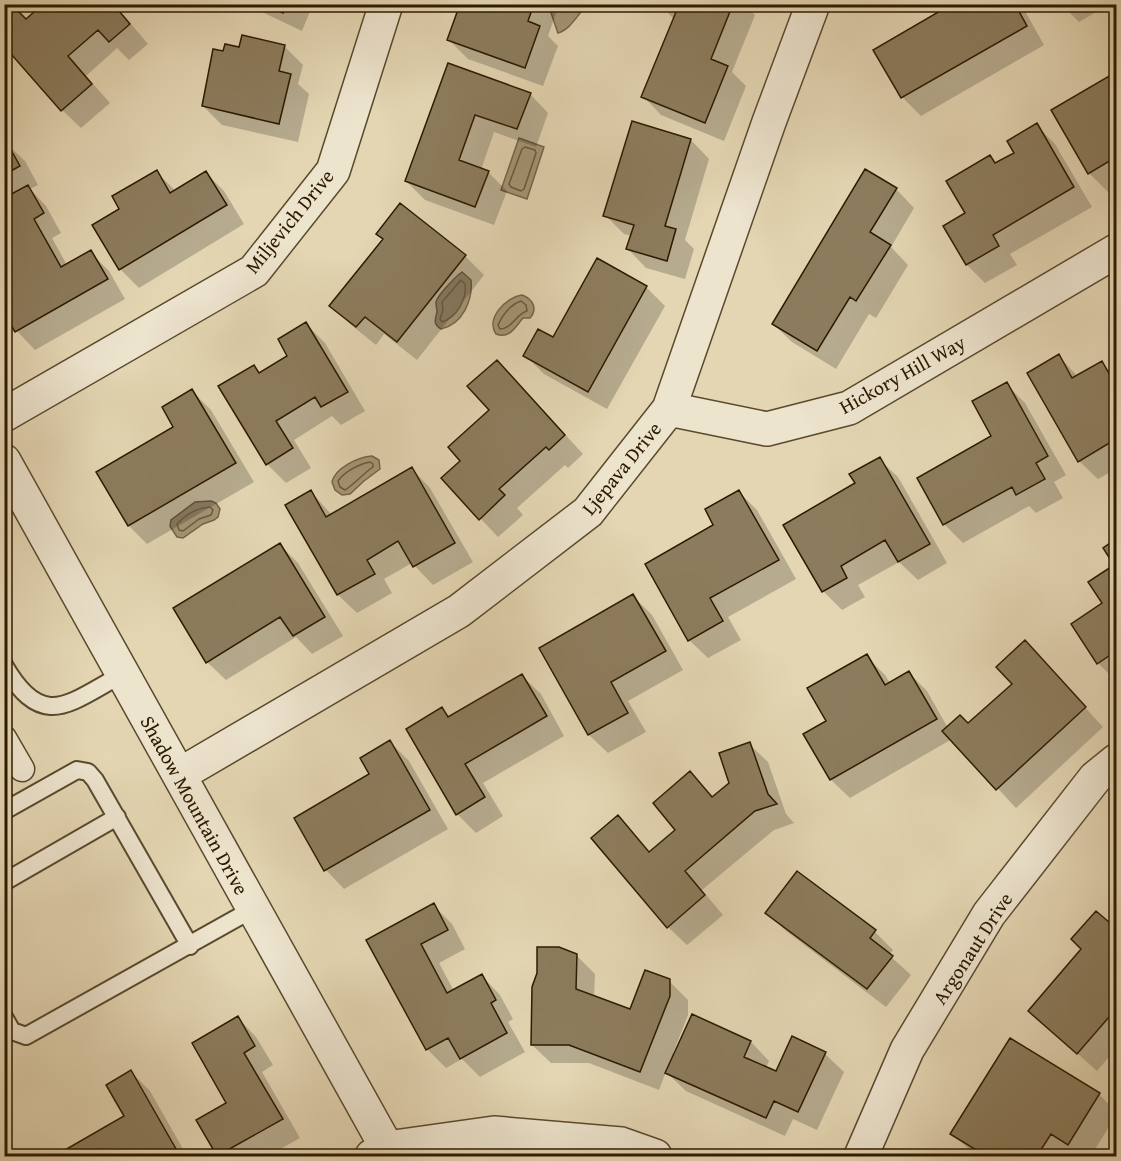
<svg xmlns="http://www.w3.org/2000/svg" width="1121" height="1161" font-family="'Gentium Book Plus',serif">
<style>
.water{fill:#a59676;stroke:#756447;stroke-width:1.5}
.shadow{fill:#0003}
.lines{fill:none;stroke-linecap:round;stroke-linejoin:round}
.shore{stroke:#68583b;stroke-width:1.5}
.building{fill:#8c7c5d;stroke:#2c1a00;stroke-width:1.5}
.service-casing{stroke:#5a492d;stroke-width:20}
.pedestrian-casing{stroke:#5a492d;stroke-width:27}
.minor-casing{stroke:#5a492d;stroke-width:36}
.service{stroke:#ede4ce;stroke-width:16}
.pedestrian{stroke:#ede4ce;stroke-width:24}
.minor{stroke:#ede4ce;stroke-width:33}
.labels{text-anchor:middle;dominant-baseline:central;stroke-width:4.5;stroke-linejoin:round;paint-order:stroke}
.street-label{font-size:20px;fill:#2c1a00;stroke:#ede4ce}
</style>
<rect width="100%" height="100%" fill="#e4d6b3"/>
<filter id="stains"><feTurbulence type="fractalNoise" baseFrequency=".00333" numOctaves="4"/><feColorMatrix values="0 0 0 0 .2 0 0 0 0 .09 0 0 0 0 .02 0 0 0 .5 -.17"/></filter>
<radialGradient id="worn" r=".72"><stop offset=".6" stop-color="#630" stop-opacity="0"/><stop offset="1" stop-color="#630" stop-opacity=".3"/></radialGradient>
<!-- water -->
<path class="water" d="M553,5V4L587,5C578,14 570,30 558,33L549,7Z
M519,138L544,147L527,199L501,190Z
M462,272L471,280C473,300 463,324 441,329C433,324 435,320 437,312C437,309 436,306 436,302C437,296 456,276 462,272Z
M522,295C533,299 538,309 530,318H523C515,327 510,339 496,334C485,319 506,297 522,295Z
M372,456L379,460L380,469L364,481L350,494L342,495L335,490L332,482C335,468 358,457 372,456Z
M211,501L216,503L220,509L218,517L214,520L203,524L183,538L177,537L170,526L171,520L195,502Z"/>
<!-- shadow -->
<path class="shadow" d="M45,4H114L148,44L129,60L117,48L86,76L110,103L81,128L62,110L26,21Z
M245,4H313L302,31Z
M481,4H559L548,36L558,46L543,86L468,59L449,40L479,9Z
M659,4H744L755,15L732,72L746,86L724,141L661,115L643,96L675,20Z
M955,4H1021L1044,45L921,116L902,97Z
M1061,4H1110L1079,22Z
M284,46L303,65L298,84L309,94L298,142L222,125L203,106L224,53Z
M449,65L530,94L548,113L536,147L494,132L481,170L488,172L507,191L494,225L425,200L406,181Z
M1116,74V196L1114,198L1089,173L1053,111Z
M4,83L13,98L4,103Z
M1036,125L1055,144L1092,207L1010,254L1017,265L985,283L967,265V214L990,157L997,164L1016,153Z
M691,140L709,159L685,240L694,249L685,279L646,268L628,249L632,236L624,234L605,215Z
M6,143L25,161L38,185L30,189L46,206L61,233L52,238L67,265L90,252L109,271L125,299L35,350L17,331L4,310V144Z
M156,172L176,191L206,173L224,191L244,224L139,288L120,269L121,209Z
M896,189L914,208L891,247L908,265L876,318L869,314L836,369L792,342L773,324Z
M401,205L465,256L484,275L417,360L384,334L376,345L350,324L331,306L384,239Z
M646,287L665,306L607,409L544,374L525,355Z
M306,324L325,343L365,411L341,425L332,416L294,440L311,468L286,483L267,464L253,367L260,374L290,357Z
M1059,356L1078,377L1102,363L1116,378V469L1098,479L1079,461Z
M515,380L583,454L568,468L565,465L517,508L523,515L498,537L480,518L491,410Z
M1006,384L1025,403L1066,475L1054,482L1063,498L1036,513L1029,506L963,543L944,524L919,479L993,437Z
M192,391L211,410L254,482L147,544L129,526L98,473L175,427Z
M879,459L898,477L947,563L918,580L899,562L858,585L865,597L842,610L823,591L857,484Z
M412,469L430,488L473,562L433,585L412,563L384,579L392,593L357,613L338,595L287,506L311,492L332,515Z
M739,492L757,510L796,579L728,617L741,640L708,658L689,640L715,526Z
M1116,541V681L1098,663L1104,604L1090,582L1116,565L1105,548Z
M280,545L298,563L343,636L312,654L296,637L226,680L207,662Z
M633,596L652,615L683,670L628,701L646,732L608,753L589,735L541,649Z
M1025,642L1103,727L1016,808L952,739L850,798L831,780L805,735L828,722L866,656L885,675L890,683L909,673L927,691L948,728L968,725L1014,684Z
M522,676L541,694L564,736L483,783L503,816L476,833L457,814L442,709L450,717Z
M390,742L409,761L448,829L344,889L326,870L296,819L371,775Z
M749,744L768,762L786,814L794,823L774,830L702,890L723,915L687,945L668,927L617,818L650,853L677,830L690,773L714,797L731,783Z
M4,779L19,805L4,813Z
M433,905L452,924L465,949L439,963L454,991L482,976L500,995L513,1019L508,1022L525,1052L480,1077L462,1059L446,1068L427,1049L368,941Z
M767,913L875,932L893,950L889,955L911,975L886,1007L786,931Z
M1096,913L1116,930V1049L1097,1071L1030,1011L1083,950Z
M576,955L595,974L594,998L631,1011L669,981L688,1000V1015L673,1053L675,1054L693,1016L751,1042L769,1061L766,1068L777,1073L792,1038L825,1054L844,1072L817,1130L793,1119L785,1136L686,1091L666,1072L659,1090L589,1063H551L532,1045Z
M238,1018L256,1037L273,1065L262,1072L300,1138L268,1156H219L198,1121L228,1103Z
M131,1072L150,1091L187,1156H62L61,1154L126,1117Z
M1099,1094L1116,1112V1115L1091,1156H1078L1070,1152L1067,1156H977L952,1134Z"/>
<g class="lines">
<!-- shore -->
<path class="shore" d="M525,147L535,150L536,153L524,189L521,191L511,187L509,184L522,149Z
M461,280L465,284C467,299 457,317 442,322L440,319L443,310L442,302Z
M521,301L526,305L527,311C516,314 512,329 500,329L498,325C503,314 510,305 521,301Z
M370,462L373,464V467C364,473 352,486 345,490L340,487L338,481C344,472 359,464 370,462Z
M210,507L213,510L211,515L199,519L183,531L179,530L177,524C185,515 197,508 210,507Z"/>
</g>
<!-- building -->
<path class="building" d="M43,4H113L130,24L109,42L98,30L68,56L92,84L61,111L4,46V11L12,5L26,19Z
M263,4H286L283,13Z
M460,4H471L478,7L479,4H534L528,21L540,26L525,68L447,40Z
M657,4H733L711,59L728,66L705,123L641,97L676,12Z
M952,4H1015L1027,26L901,98L873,50Z
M242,35L285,45L279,71L291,74L279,124L202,106L213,49L223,51L225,44L239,47Z
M448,63L531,93L517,129L475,115L459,160L489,171L475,207L405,181Z
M1116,72V157L1088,174L1051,110Z
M632,121L691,139L665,226L676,229L667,261L626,249L634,225L603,216Z
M1037,123L1074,187L993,235L999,246L966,265L943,226L965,213L946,181L990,155L995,163L1014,153L1007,141Z
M6,141L20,166L4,175V142Z
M865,169L897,188L870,232L891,245L856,301L850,297L817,351L772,324Z
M157,170L170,193L206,171L227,205L119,270L92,225L119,209L112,196Z
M28,185L44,213L34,219L61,267L91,250L108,279L15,332L4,313V198Z
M400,203L466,255L397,342L365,317L356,327L329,306L383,239L376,234Z
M597,258L647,286L588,392L523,356L538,329L553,337Z
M306,322L348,392L321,407L315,397L276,421L293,448L266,465L218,386L254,365L259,373L287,356L278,339Z
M1059,354L1072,378L1102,361L1116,386V439L1078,462L1027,373Z
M497,360L565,435L549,450L546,447L499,489L505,495L479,520L441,478L460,461L448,447L489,410L467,386Z
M1007,382L1048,456L1036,463L1045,479L1016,495L1012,487L943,525L917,478L991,436L972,401Z
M192,389L236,463L128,526L96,472L173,427L162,407Z
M880,457L930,544L898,562L885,540L841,566L847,578L822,592L783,525L855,483L849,474Z
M412,467L455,543L413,567L398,541L367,560L375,574L337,595L285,505L311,490L326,517Z
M739,490L779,560L710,598L723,621L688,641L645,564L713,525L705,509Z
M1116,539V651L1097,664L1071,624L1102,603L1088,582L1114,565L1103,548Z
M280,543L325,617L293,636L280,617L206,663L173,608Z
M633,594L666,651L611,682L628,713L588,735L539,648Z
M1025,640L1086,707L996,790L942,731L960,715L968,723L1012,684L996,667Z
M867,654L885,685L909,671L937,719L830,780L803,734L826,721L807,688Z
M522,674L547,716L465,764L485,797L456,815L406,729L442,707L448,717Z
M390,740L430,810L324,871L294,818L369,774L360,758Z
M750,742L768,794L777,804L755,811L685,871L705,895L667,928L591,838L618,815L649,852L675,830L653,803L690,771L712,797L729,783L719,753Z
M797,871L876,930L870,938L893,956L867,989L765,913Z
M434,903L448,930L421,944L447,993L482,974L496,1000L491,1003L507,1033L460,1059L448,1038L426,1050L366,940Z
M1096,911L1116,928V1009L1077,1054L1028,1011L1081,949L1071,939Z
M537,947H559L577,954L576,989L630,1009L645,970L670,979V996L640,1072L569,1045H531L532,987L537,973Z
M692,1014L751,1041L744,1057L776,1071L792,1036L826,1052L798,1112L774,1101L766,1118L665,1073Z
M238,1016L255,1046L244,1053L283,1119L217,1156L196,1120L226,1103L192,1043Z
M1010,1038L1100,1093L1068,1145L1051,1134L1037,1156H986L950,1134Z
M131,1070L180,1156H60L58,1154L124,1116L106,1085Z"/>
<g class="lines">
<!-- service casing -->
<g class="service-casing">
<path id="service" d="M4,665C43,733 70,702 123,674
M4,811L77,770L88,772L95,780L190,946
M4,882L117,817
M4,1017L12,1031L26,1036L253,909"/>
</g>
<!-- pedestrian casing -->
<g class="pedestrian-casing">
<path id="pedestrian" d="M4,738L22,769"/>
</g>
<!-- minor casing -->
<g class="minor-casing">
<path id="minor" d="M669,409L767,429L849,408L1116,251
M4,415L254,271L333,171L386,4
M4,461L387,1148
M179,775L459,611L588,512L669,409L769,122L813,4
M372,1156L387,1148L494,1133L621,1144L655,1156
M861,1156L907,1050L989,914L1095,778L1116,761"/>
</g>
<!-- service -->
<use href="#service" class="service"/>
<!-- pedestrian -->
<use href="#pedestrian" class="pedestrian"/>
<!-- minor -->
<use href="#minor" class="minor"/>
</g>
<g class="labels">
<!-- street labels -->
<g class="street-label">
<text transform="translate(289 221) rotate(-51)">Miljevich Drive</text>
<text transform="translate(902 374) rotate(-29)">Hickory Hill Way</text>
<text transform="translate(621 468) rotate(-51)">Ljepava Drive</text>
<text transform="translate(195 805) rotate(61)">Shadow Mountain Drive</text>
<text transform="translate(972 948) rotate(-57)">Argonaut Drive</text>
</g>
</g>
<!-- margin -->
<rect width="1121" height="1161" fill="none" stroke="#e4d6b3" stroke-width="24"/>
<rect x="6" y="6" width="1109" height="1149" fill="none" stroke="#2c1a00" stroke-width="3"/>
<rect x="12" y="12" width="1097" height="1137" fill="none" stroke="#2c1a00" stroke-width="1.5"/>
<rect width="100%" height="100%" filter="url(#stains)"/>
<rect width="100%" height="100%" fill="url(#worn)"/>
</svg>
